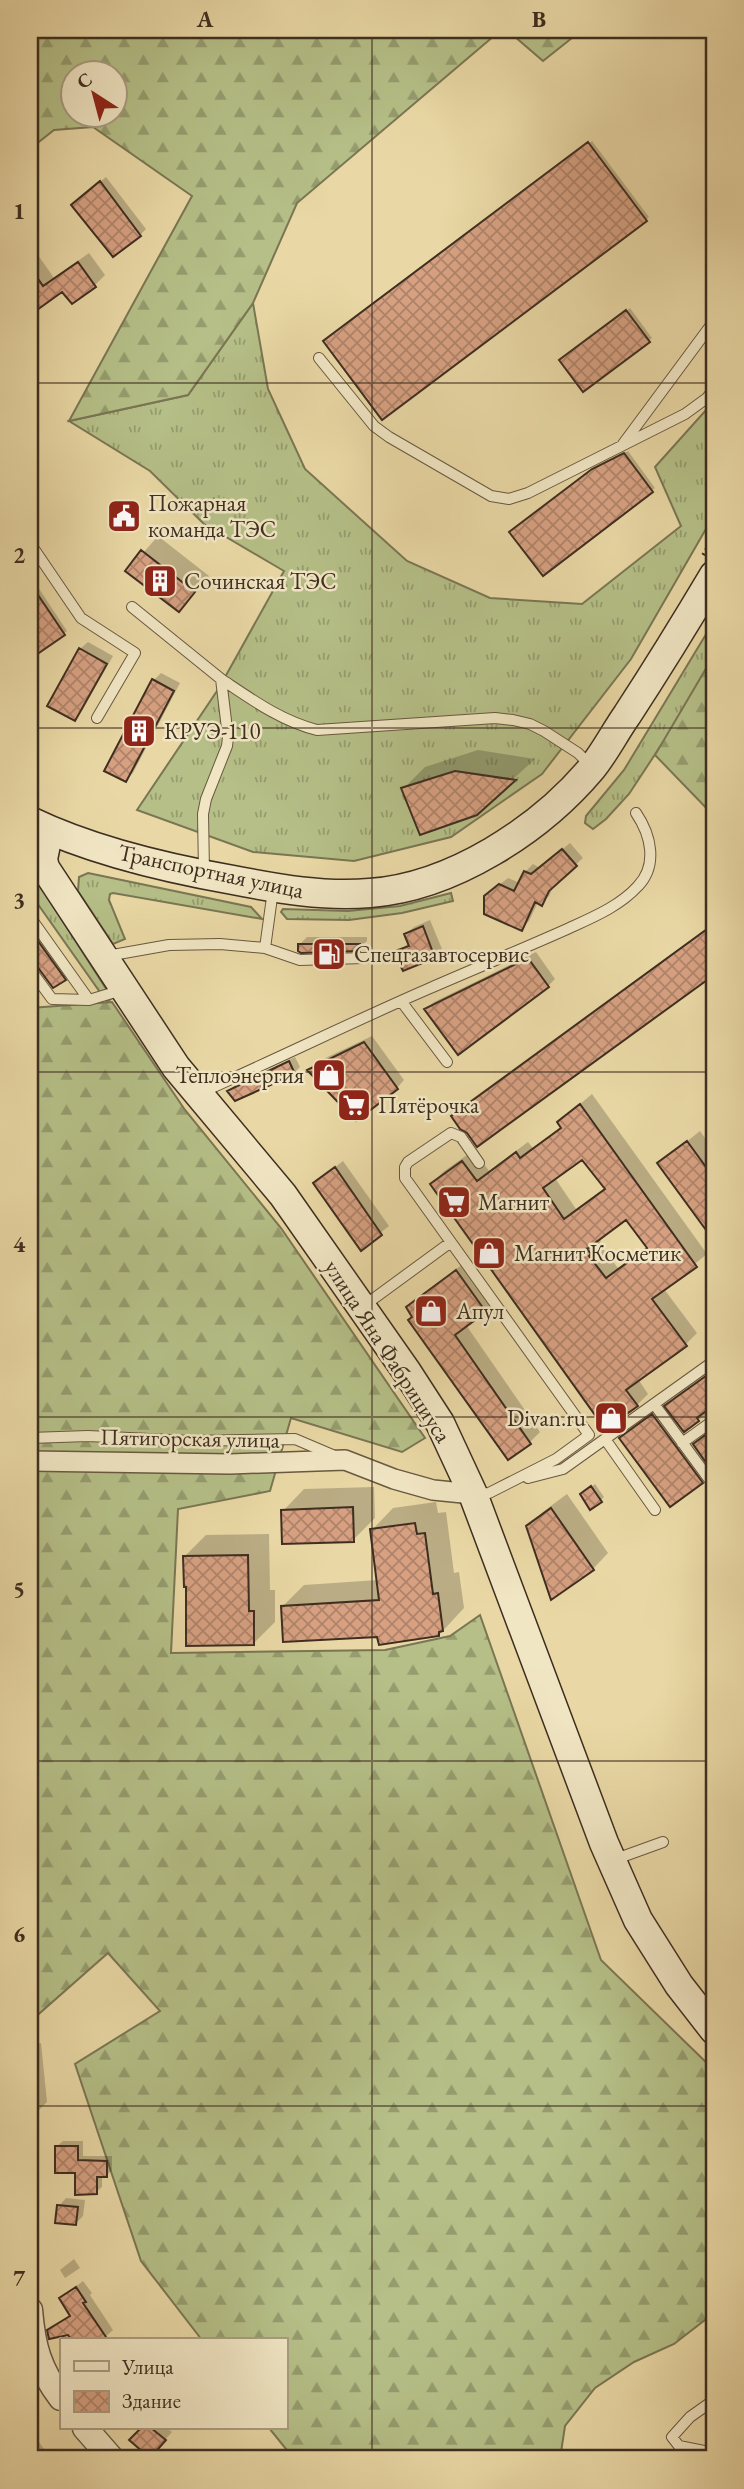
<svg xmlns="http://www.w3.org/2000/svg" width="744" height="2489" font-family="'EB Garamond',serif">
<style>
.grass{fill:url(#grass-tufts);stroke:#7a7654;stroke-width:2}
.forest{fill:url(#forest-firs);stroke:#7a7654;stroke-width:2;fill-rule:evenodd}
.shadow{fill:#0003;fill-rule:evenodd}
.building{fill:url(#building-cross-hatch);stroke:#3e2e20;stroke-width:2;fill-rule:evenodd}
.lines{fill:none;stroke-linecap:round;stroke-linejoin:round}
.service-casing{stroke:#695841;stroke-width:12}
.minor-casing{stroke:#695841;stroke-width:22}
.tertiary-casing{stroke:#695841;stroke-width:27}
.secondary-casing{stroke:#3e2e20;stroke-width:31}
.path{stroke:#3e2e20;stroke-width:3.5;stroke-dasharray:2 3.5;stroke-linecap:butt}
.service{stroke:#f1e6c4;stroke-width:10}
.minor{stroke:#f1e6c4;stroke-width:19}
.tertiary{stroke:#f1e6c4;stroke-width:24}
.secondary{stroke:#f1e6c4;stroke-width:28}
.grid{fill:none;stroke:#3e2e20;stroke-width:2;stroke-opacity:0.55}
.labels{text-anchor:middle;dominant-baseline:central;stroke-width:5;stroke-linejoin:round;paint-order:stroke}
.poi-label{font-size:23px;fill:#3e2e20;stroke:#f1e6c4;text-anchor:start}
.street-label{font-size:23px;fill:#3e2e20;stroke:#f1e6c4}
.neatline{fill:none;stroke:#3e2e20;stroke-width:2.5}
.grid-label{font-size:23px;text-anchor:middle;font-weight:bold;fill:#3e2e20}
</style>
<defs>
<pattern id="grass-tufts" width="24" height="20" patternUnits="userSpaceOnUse" patternTransform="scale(1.75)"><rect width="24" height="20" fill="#b5bf87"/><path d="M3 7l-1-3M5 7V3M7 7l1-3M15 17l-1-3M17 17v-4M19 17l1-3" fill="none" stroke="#959c6e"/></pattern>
<pattern id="forest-firs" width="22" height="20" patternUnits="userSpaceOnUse" patternTransform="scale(1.75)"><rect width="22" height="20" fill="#b5bf87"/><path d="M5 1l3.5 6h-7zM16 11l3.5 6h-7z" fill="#959c6e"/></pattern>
<pattern id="building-cross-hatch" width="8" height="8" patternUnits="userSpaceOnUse" patternTransform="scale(1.75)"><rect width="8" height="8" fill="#d6a081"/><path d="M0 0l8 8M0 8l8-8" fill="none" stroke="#af8369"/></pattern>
</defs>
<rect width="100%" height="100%" fill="#e9d8a5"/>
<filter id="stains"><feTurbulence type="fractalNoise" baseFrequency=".00286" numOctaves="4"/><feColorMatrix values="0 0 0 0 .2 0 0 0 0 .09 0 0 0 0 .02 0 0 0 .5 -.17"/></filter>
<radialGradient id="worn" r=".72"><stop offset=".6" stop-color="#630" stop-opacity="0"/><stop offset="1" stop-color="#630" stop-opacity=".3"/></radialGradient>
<!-- grass -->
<path class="grass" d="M253,303L268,389L305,469L407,561L490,598L582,604L681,526L655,467L714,401V515L631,659L542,774L451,837L354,861L253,852L137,810L219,688L284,571L204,524L150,471L69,421L188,395Z
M714,621V655L673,727L629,794L606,819L593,829L585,823L586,816L624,770Z
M30,870L112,998L107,1002L30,893Z
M88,873L251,907L262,919L113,893L110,894L109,900L125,939L113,944L78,891L79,877Z
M451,893L453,901L402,913L349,920L287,919L281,912L283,909L348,911L400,906Z"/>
<!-- forest -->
<path class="forest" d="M30,30H501L297,203L253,303L188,395L69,421L192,196L93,127L54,130L30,149ZM74,74H116V116H74Z
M507,30H582L543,61Z
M714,655V816L655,755Z
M112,1002L185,1110L281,1228L425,1438L402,1452L291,1418L270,1491L178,1509L171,1653L385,1650L450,1636L480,1615L601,1960L714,2070V2319L705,2320L674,2344L634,2362L595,2388L565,2426L560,2459H294L269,2428H285V2340H202L141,2261L75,2064L160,2011L108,1953L33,2019L30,2018V1008Z"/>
<!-- shadow -->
<path class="shadow" d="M592,141L649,217L646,220L329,338Z
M106,177L146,229L140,235L79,199Z
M89,253L105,275L95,285L63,289L30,313V261L38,255L54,278Z
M630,308L652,338L583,390L565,357Z
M628,451L655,488L543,574L515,529L597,466Z
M158,536L209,576L179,610L128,570Z
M30,575L67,631L30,657Z
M88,642L113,656L82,711L75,719L80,649Z
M161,673L180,683L133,773L125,780L154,680Z
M478,750L535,759L476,813L403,789L425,767Z
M570,843L583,858L555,883L549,896L541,903L538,902L529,921L521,929L494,889L508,878L520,883L525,872L533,864L540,868Z
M430,920L442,949L434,957L404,956L400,950L410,942L406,934L414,927Z
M714,923V972L477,1144L453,1116L464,1105Z
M39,931L69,974L64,978L37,962L30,961V937Z
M307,937H367V941L359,949L300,944Z
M536,952L555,979L548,986L426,1009L434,1002Z
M30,970L37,981L30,988Z
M372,1036L404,1080L397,1088L310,1070L317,1062Z
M295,1057L300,1067L294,1073L229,1091L235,1085Z
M592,1094L707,1254L664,1289L697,1333L686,1344L638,1379L648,1394L637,1405L432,1184L443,1172L474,1150L489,1171L528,1142L533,1148L562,1126L559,1122ZM582,1157L606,1187L576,1209L555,1178ZM626,1218L648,1247L618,1268L599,1244L601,1241L599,1238Z
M700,1131L714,1151V1238L660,1163Z
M343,1161L389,1226L361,1248L315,1183Z
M467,1261L496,1300L466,1325L540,1432L530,1442L408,1308L419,1297Z
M714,1369V1413L710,1412L684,1430L695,1445L714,1428V1471L702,1482L621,1439L632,1427L665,1404L666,1406L678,1394Z
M595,1484L604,1497L601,1500L585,1491Z
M374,1487L375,1518L353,1540L283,1511L304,1489Z
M567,1494L608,1553L593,1569L528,1526L544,1511Z
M436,1502L438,1513L446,1512L454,1573L459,1572L464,1608L439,1635H379L283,1606L304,1585L378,1580L372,1530L393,1508Z
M269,1534L270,1590H275V1622L253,1644L188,1586L185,1556L206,1535Z
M41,2043L47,2102L39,2110L30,2112V2045Z
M63,2141H83V2156H112V2170L106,2176H102V2187L96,2192L76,2172L57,2146Z
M66,2198L85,2200L83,2216L76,2223L59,2206Z
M74,2259L80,2268L65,2278L60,2270Z
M83,2281L92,2293L90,2295L113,2330L102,2340H74L69,2333L49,2331L71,2314L61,2298Z
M33,2399L39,2408L30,2416V2401Z
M143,2428H167L172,2432L157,2449L132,2440Z
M30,2429L51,2459H30Z
M619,2449L623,2459H596Z"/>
<!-- building -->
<path class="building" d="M588,142L647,221L382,420L323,341Z
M100,181L141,236L113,257L71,205Z
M78,262L96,287L72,304L62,292L30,315V267L43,286Z
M626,310L650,342L583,392L559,360Z
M624,453L653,492L543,576L509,532L592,469Z
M141,550L195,592L179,612L125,571Z
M30,583L65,635L30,659Z
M79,648L107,664L75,721L47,706Z
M152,679L174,691L126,782L104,771Z
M455,771L516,780L477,815L420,835L401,788Z
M562,849L577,866L549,891L542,906L535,902L522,931L484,914V896L499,884L514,891L524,871L531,874Z
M714,924V975L477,1147L467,1133L460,1129L451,1116Z
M423,926L435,958L403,971L399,963L402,956L398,950L409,946L404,934Z
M33,934L66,980L53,988L36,965L30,962V937Z
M298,944H360V951L301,953L298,951Z
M528,958L549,987L458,1055L424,1009Z
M364,1042L398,1089L356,1121L307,1070Z
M289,1061L295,1074L235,1101L227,1091Z
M580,1104L697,1267L652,1299L687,1346L626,1390L638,1406L605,1429L430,1184L462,1161L477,1181L516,1152L520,1158L561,1128L557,1122ZM582,1160L605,1189L564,1219L543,1188ZM626,1220L647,1248L606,1278L589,1256L591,1254L587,1249Z
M687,1141L714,1178V1241L657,1163Z
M335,1167L382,1235L361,1251L313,1183Z
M456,1270L486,1312L455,1335L531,1444L508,1460L408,1320L412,1317L406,1307Z
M710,1373L714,1378V1405L697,1418L699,1421L684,1432L664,1406Z
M652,1414L703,1483L670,1507L619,1438Z
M708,1433L714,1442V1474L693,1444Z
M591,1486L602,1502L590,1510L580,1494Z
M353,1507L354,1542L282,1544L281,1510Z
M551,1508L594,1570L551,1600L526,1526Z
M415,1523L417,1534L425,1533L433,1594L438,1593L443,1631L439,1632V1636L379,1645L377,1637L283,1642L281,1606L379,1600L370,1529Z
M248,1555L249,1611H254V1645L186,1646V1587H184L183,1556Z
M55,2146H78V2160L107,2161V2177H97V2194L75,2195V2173H55Z
M57,2205L78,2207L76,2225L55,2223Z
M76,2287L86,2302L83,2303L108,2340H72L68,2335L49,2339L47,2330L70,2316L59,2298Z
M141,2428H151L166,2440L150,2458L129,2440Z"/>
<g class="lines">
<!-- service casing -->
<g class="service-casing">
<path id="service" d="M319,358L374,426L389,437L491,496L509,499L528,493L685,414L707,398L714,389
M623,444L714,321
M30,543L81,618L135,653L97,718
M132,607L221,679L228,737L227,746L206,799L203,814L204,871
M221,679C251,699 281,721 317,730L495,718L513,720L530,724L544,731L578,753L592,767
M30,917L89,1000L122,990
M265,948L273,890
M107,956L169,945L220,944L265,948L300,960L395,957
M30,969L52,999L89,1000
M401,1001L447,1062
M200,1093C277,1059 352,1022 428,989C474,969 520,950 565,930C591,918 619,907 638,886C658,865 651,835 636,813
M365,1305L451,1242
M654,1404L709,1479
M30,1438L88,1436L191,1441L295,1439L335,1456
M605,1439L655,1510
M682,1443L714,1420
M528,1478L563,1469L714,1361
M477,1494L489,1493L556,1459L589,1435L405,1178V1167L408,1162L451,1133L461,1137L479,1163
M616,1859L663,1842
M714,2400L690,2417L672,2437L679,2446L714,2453"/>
</g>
<!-- minor casing -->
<g class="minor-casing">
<path id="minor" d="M30,1461L230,1464L345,1460L394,1479L433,1490L473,1494"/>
</g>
<!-- tertiary casing -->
<g class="tertiary-casing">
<path id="tertiary" d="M30,2310C33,2346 39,2369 61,2398
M85,2428L112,2459"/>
</g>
<!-- secondary casing -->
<g class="secondary-casing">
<path id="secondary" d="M30,821C92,851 165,868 233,880C279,889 324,897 370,893C452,887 540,830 592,768C605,752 615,732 627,715C657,669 686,622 714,575
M49,830L43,859L45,868L176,1067L283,1195L407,1372L440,1423L473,1494L604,1843L638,1920L679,1985L714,2030"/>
</g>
<!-- path -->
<path class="path" d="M703,555L714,536"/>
<!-- service -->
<use href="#service" class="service"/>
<!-- minor -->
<use href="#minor" class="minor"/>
<!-- tertiary -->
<use href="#tertiary" class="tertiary"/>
<!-- secondary -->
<use href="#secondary" class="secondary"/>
</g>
<!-- grid -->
<path class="grid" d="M372,30V2459M30,383H714M30,728H714M30,1072H714M30,1417H714M30,1761H714M30,2106H714"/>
<!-- icons -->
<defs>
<g id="civic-square" transform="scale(1.75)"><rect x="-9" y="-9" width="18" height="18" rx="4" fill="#8f2418" stroke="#f1e6c4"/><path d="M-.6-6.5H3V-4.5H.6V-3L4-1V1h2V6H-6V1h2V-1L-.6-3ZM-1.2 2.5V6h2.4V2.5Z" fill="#fff"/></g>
<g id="building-square" transform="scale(1.75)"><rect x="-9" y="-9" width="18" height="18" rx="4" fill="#8f2418" stroke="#f1e6c4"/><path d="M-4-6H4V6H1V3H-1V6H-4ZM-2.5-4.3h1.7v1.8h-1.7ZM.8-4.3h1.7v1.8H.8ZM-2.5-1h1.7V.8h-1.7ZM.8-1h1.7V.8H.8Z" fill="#fff"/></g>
<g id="fuel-square" transform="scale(1.75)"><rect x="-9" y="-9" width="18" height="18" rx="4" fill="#8f2418" stroke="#f1e6c4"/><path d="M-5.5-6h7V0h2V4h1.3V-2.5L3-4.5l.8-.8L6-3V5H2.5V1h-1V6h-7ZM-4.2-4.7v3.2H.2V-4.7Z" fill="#fff"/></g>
<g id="shop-square" transform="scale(1.75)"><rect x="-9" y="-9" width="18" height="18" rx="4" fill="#8f2418" stroke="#f1e6c4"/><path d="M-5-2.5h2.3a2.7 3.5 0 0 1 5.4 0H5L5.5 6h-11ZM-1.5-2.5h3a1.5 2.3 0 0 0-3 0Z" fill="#fff"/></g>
<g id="supermarket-square" transform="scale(1.75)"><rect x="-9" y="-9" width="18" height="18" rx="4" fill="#8f2418" stroke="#f1e6c4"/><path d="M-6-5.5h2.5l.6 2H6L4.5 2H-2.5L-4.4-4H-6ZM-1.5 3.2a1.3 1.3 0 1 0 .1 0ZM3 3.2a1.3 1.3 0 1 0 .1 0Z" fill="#fff"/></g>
</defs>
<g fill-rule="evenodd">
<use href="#civic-square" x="124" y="516"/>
<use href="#building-square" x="160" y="581"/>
<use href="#building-square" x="139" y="731"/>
<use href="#fuel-square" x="329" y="954"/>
<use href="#shop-square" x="329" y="1075"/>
<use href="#supermarket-square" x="354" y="1105"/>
<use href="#supermarket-square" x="454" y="1202"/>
<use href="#shop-square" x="489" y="1253"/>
<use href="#shop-square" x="431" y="1311"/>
<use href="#shop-square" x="611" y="1418"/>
</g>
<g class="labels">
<!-- poi labels -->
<g class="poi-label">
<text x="148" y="503">Пожарная<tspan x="148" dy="26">команда ТЭС</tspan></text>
<text x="184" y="581">Сочинская ТЭС</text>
<text x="164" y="731">КРУЭ-110</text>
<text x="354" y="954">Спецгазавтосервис</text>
<text x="304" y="1075" text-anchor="end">Теплоэнергия</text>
<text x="378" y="1105">Пятёрочка</text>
<text x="478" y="1202">Магнит</text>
<text x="514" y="1253">Магнит Косметик</text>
<text x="456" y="1311">Апул</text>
<text x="586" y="1418" text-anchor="end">Divan.ru</text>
</g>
<!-- street labels -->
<g class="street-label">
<text transform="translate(211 871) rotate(12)">Транспортная улица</text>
<text transform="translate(388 1351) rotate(57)">улица Яна Фабрициуса</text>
<text transform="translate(190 1438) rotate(1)">Пятигорская улица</text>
</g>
</g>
<!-- margin -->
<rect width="744" height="2489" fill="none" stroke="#e9d8a5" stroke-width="77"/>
<!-- legend -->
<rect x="60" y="2338" width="228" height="91" fill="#f1e6c4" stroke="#a99c82" stroke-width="2"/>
<rect x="74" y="2361" width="35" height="10" fill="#f1e6c4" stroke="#a99c82" stroke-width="2"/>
<text x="122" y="2374" font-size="21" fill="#3e2e20">Улица</text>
<rect x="74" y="2391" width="35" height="21" fill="url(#building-cross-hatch)" stroke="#a99c82" stroke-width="2"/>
<text x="122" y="2408" font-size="21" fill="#3e2e20">Здание</text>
<!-- north arrow -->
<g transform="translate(94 94) rotate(324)"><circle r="33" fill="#f1e6c4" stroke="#a99c82" stroke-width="2"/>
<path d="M0-5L12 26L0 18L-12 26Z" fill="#8f2418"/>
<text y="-10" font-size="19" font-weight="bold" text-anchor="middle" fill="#3e2e20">С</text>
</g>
<rect x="38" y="38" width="668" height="2412" class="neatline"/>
<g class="grid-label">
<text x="205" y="27">A</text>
<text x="539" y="27">B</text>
<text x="19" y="219">1</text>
<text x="19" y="563">2</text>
<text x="19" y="908">3</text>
<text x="19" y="1252">4</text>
<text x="19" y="1597">5</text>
<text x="19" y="1942">6</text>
<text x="19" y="2286">7</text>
</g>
<rect width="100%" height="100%" filter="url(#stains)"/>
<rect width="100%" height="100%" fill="url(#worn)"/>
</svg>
